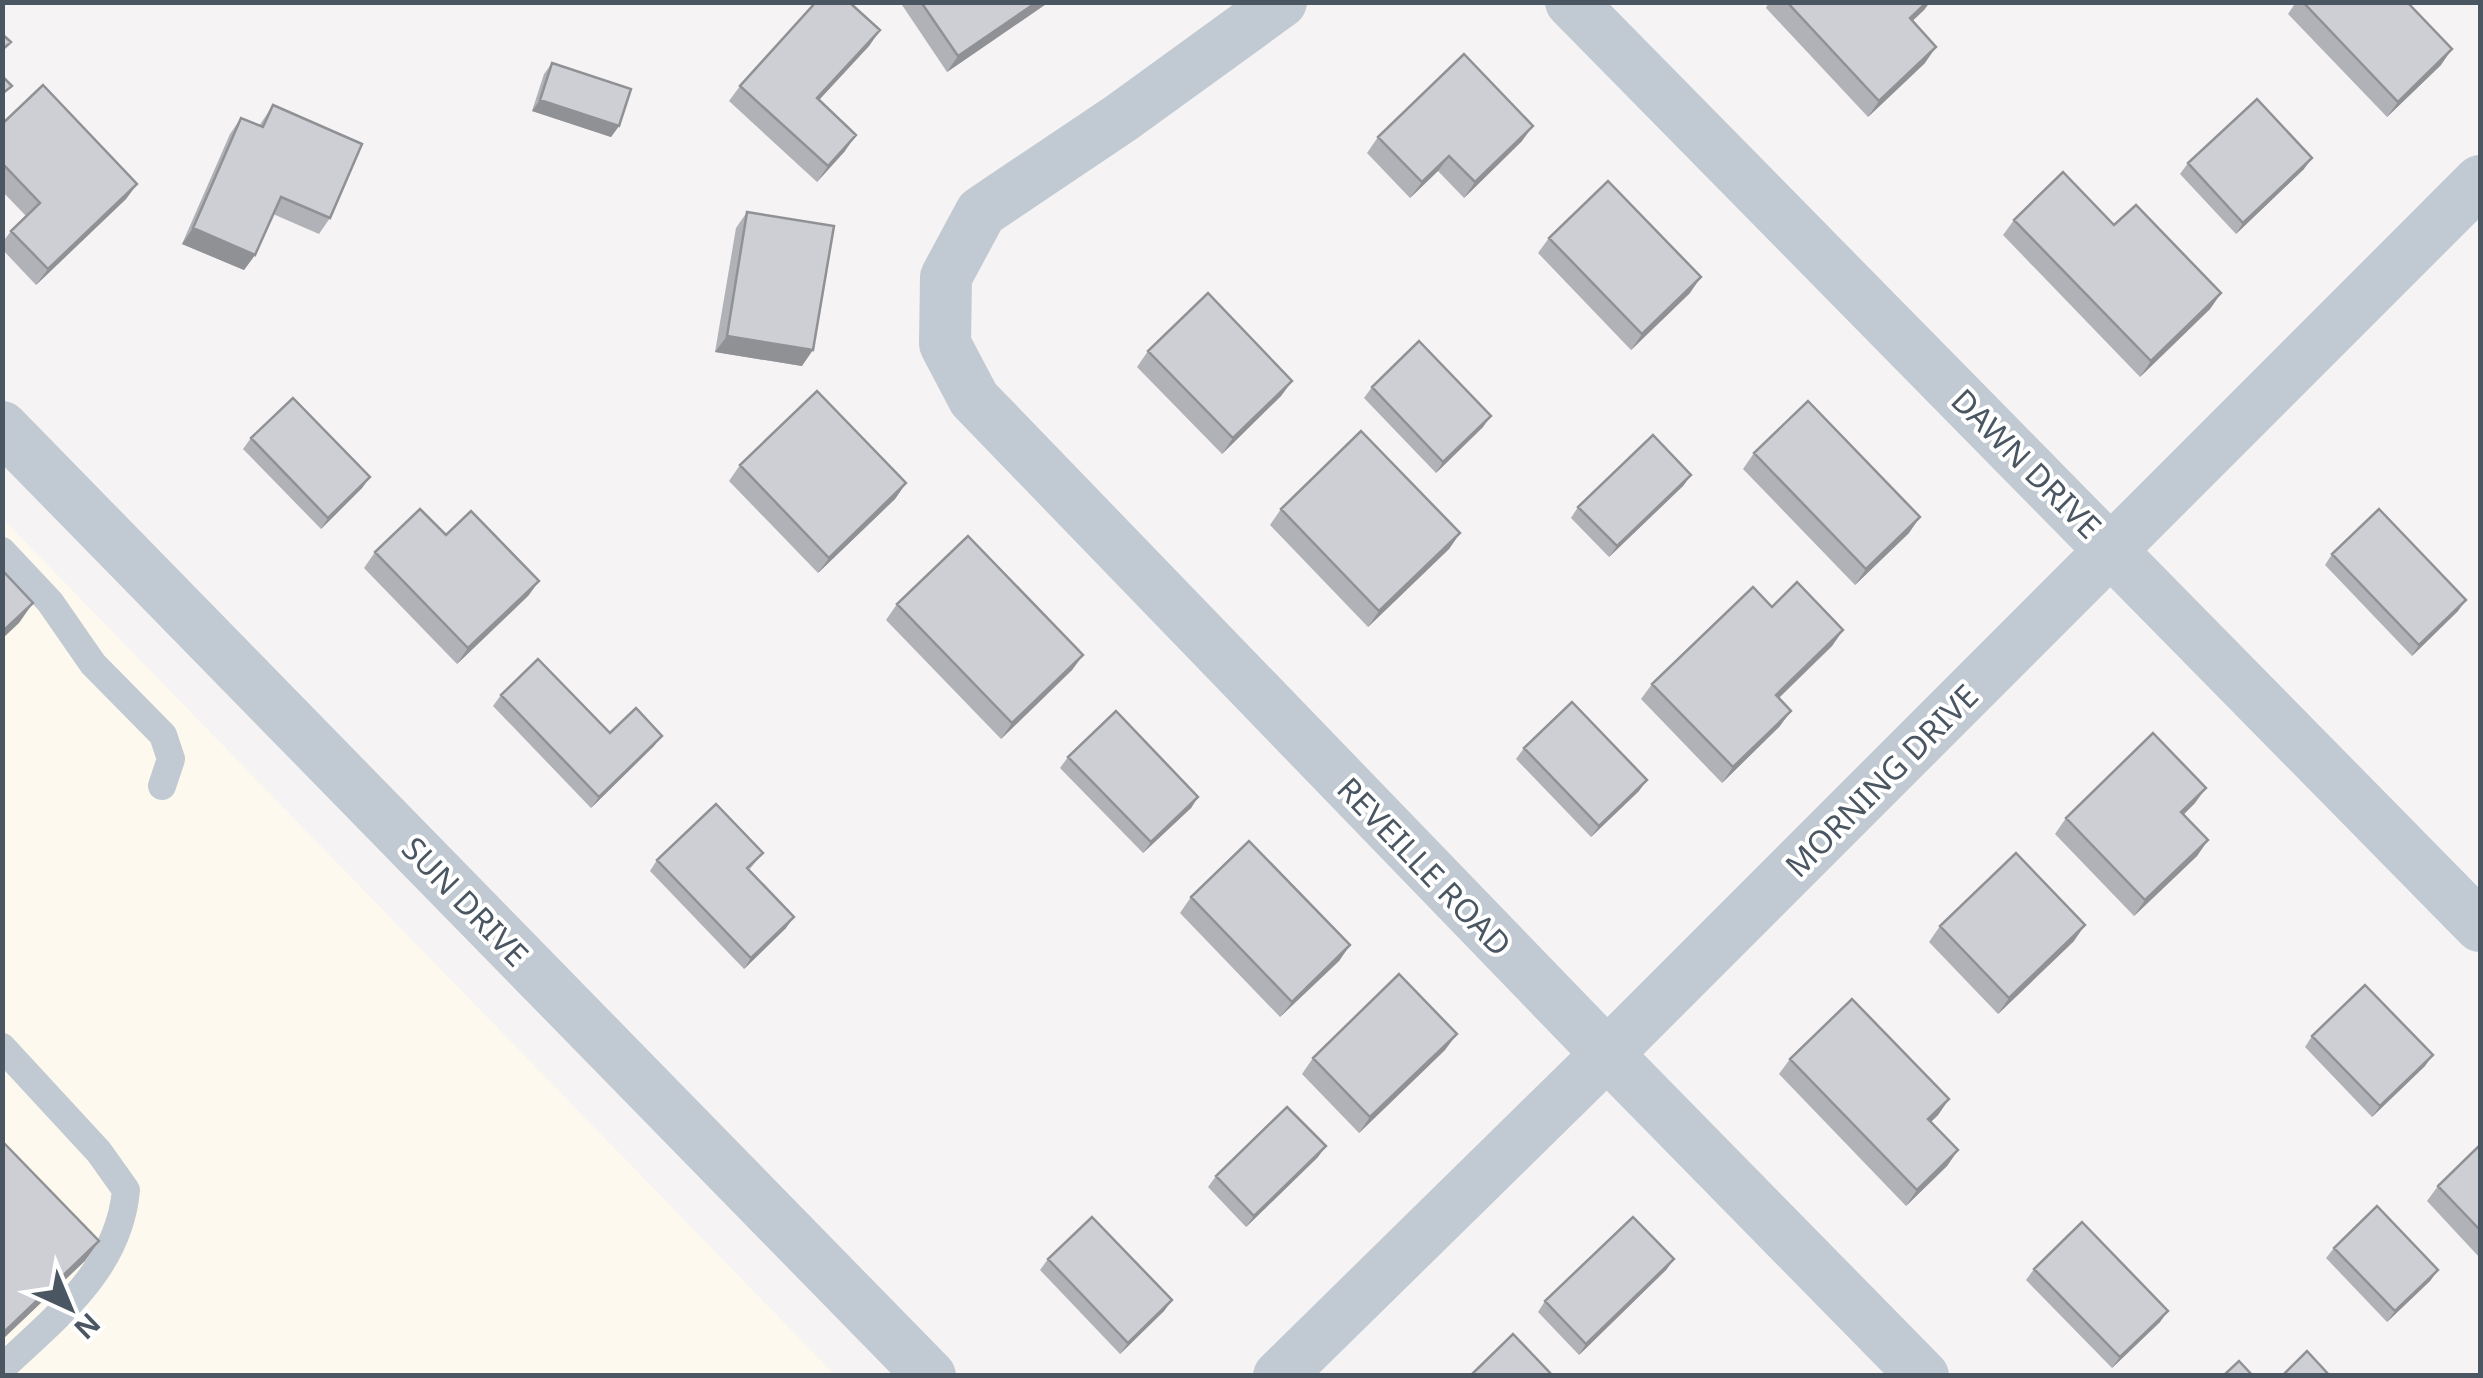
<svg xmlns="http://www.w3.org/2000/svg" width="2483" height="1378" font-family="'Noto Sans',sans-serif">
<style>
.commercial{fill:#fdf9ef}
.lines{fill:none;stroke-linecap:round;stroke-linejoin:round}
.lane{stroke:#c1cad2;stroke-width:28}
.street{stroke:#c1cad2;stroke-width:52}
.wall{fill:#b0b2b7}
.shaded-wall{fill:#909195}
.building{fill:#cdcfd5;stroke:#909195;stroke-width:2.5}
.labels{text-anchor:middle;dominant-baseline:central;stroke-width:8;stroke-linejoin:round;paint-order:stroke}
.street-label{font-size:32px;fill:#4a5661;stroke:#fff}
</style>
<rect width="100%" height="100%" fill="#f5f3f3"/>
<!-- commercial -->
<path class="commercial" d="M3,519L835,1375H3Z"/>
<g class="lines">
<!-- lane -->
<path class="lane" d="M2,551L50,602L93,664L163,735L171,759L162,786
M2,1047L99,1152L126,1190C119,1269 57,1316 2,1368"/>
<!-- street -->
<path class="street" d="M1281,2L1121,118L981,212L946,277L945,344L974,399L1607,1054L1923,1376
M1571,2L2480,926
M2,427L930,1376
M1279,1376L1607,1054L2480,181"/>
</g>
<!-- wall -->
<path class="wall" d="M900,2H1049L947,72Z
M1769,2H1930L1924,10L1912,21L1925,63L1868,117L1766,8Z
M2296,2H2407L2441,65L2387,117L2288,14Z
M880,30L869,46L819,100L845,151L817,182L729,101L740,86Z
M552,63L619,126L611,137L532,111L544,74Z
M273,105L330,218L319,234L273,214L255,255L244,270L182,244L230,134L241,118L259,126Z
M2,124L137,184L126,199L36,285L2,249V243L11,231L26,216L2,191Z
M1378,137L1522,141L1464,198L1438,171L1410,198L1367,153Z
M2188,163L2304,169L2236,234L2180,174Z
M747,212L802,366L715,352L736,228Z
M2014,220L2114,225L2221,293L2210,309L2140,377L2003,235Z
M1549,238L1690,293L1631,350L1538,253Z
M1148,351L1292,381L1281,396L1222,454L1137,367Z
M1372,387L1483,427L1436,473L1364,398Z
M251,438L370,477L362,488L321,529L243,449Z
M1754,453L1909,533L1855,585L1743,469Z
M740,465L906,483L895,499L818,573L729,481Z
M1691,475L1683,486L1609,557L1571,518L1578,507Z
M1281,509L1460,533L1449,549L1368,627L1270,525Z
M375,552L539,581L528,596L457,664L364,568Z
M2332,554L2458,611L2412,656L2325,565Z
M897,604L1083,655L1072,670L1001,739L886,620Z
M1772,607L1843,630L1832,646L1779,698L1780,726L1722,783L1641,699L1652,684Z
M501,695L610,733L654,746L591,808L493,706Z
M1524,748L1639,791L1591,837L1516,759Z
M1068,757L1198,797L1191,808L1143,853L1060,768Z
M2195,803L2183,815L2208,840L2197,856L2134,916L2055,834L2066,818Z
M763,853L749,870L786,928L744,969L650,871L657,860Z
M1191,897L1350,945L1339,961L1280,1017L1180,913Z
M1940,926L2074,941L1998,1014L1929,942Z
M2312,1036L2425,1066L2372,1117L2305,1047Z
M1445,1050L1359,1133L1302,1074L1313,1058Z
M1790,1059L1949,1099L1938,1115L1931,1122L1958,1150L1947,1166L1906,1206L1779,1074Z
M2480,1145V1258L2427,1201L2438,1186Z
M1318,1157L1246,1227L1208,1187L1216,1176Z
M2334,1248L2438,1270L2430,1281L2387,1322L2326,1258Z
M1048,1259L1172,1300L1164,1311L1120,1354L1040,1270Z
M1674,1259L1666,1270L1579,1355L1538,1312L1545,1301Z
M2034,1269L2160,1322L2112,1368L2026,1280Z"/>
<!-- shaded-wall -->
<path class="shaded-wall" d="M1037,2H1049L947,72L958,56Z
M1927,2H1930L1924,10L1899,34L1910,18Z
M880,30L869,46L806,114L817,98Z
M1936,47L1925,63L1868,117L1879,101Z
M2452,49L2441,65L2387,117L2398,102Z
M540,100L619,126L611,137L532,111Z
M1533,126L1522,141L1464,198L1475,182Z
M856,135L845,151L817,182L828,166Z
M1449,156L1438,171L1410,198L1422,182Z
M2312,158L2304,169L2236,234L2243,223Z
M137,184L126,199L36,285L48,269Z
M193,228L255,255L244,270L182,244Z
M1701,277L1690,293L1631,350L1642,334Z
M2221,293L2210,309L2140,377L2151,361Z
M727,336L813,350L802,366L715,352Z
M1292,381L1281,396L1222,454L1233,438Z
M1491,416L1483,427L1436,473L1443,462Z
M1691,475L1683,486L1609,557L1617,546Z
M370,477L362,488L321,529L328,518Z
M906,483L895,499L818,573L829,558Z
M1920,517L1909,533L1855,585L1866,569Z
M1460,533L1449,549L1368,627L1379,611Z
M539,581L528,596L457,664L468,648Z
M2466,600L2458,611L2412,656L2419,645Z
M33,603L19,623L2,639V632Z
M1843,630L1832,646L1765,711L1776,695Z
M1083,655L1072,670L1001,739L1012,723Z
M1791,711L1780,726L1722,783L1733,767Z
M662,736L654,746L591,808L599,797Z
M1647,780L1639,791L1591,837L1599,826Z
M2206,788L2195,803L2170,828L2181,812Z
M1198,797L1191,808L1143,853L1151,842Z
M2208,840L2197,856L2134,916L2145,900Z
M794,917L786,928L744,969L751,958Z
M2085,925L2074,941L1998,1014L2009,998Z
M1350,945L1339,961L1280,1017L1292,1002Z
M1457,1034L1445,1050L1359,1133L1370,1117Z
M2433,1055L2425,1066L2372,1117L2380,1106Z
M1949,1099L1938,1115L1917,1135L1928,1119Z
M1326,1146L1318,1157L1246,1227L1254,1216Z
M1958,1150L1947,1166L1906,1206L1917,1190Z
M99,1241L85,1261L2,1340V1334Z
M1674,1259L1666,1270L1579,1355L1586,1344Z
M2438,1270L2430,1281L2387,1322L2395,1311Z
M1172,1300L1164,1311L1120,1354L1128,1343Z
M2168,1311L2160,1322L2112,1368L2120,1357Z"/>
<!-- building -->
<path class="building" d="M816,2H849L880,30L817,98L856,135L828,166L740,86Z
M921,2H1037L958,56Z
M1787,2H1927L1910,18L1936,47L1879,101Z
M2303,2H2407L2452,49L2398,102Z
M2,34L11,42L2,50Z
M1464,54L1533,126L1475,182L1449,156L1422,182L1378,137Z
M552,63L631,89L619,126L540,100Z
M2,76L12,86L2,94Z
M43,85L137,184L48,269L11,231L40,203L2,163V124Z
M2257,99L2312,158L2243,223L2188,163Z
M273,105L362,144L330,218L281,197L255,255L193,228L241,118L263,127Z
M2063,172L2114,225L2136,205L2221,293L2151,361L2014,220Z
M1608,181L1701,277L1642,334L1549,238Z
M747,212L834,226L813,350L727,336Z
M1208,293L1292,381L1233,438L1148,351Z
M1419,341L1491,416L1443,462L1372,387Z
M817,391L906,483L829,558L740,465Z
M293,398L370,477L328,518L251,438Z
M1808,401L1920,517L1866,569L1754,453Z
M1361,431L1460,533L1379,611L1281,509Z
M1653,435L1691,475L1617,546L1578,507Z
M420,509L446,535L471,511L539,581L468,648L375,552Z
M2379,509L2466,600L2419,645L2332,554Z
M968,536L1083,655L1012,723L897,604Z
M2,570L33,603L2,632Z
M1797,582L1843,630L1776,695L1791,711L1733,767L1652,684L1753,587L1772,607Z
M538,659L610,733L636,708L662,736L599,797L501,695Z
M1572,702L1647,780L1599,826L1524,748Z
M1116,711L1198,797L1151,842L1068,757Z
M2153,733L2206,788L2181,812L2208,840L2145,900L2066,818Z
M716,804L763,853L747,868L794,917L751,958L657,860Z
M1249,841L1350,945L1292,1002L1191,897Z
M2016,853L2085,925L2009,998L1940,926Z
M1399,974L1457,1034L1370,1117L1313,1058Z
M2365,985L2433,1055L2380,1106L2312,1036Z
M1852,999L1949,1099L1928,1119L1958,1150L1917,1190L1790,1059Z
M1287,1107L1326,1146L1254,1216L1216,1176Z
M2,1141L99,1241L2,1334Z
M2480,1145V1230L2438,1186Z
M2377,1206L2438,1270L2395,1311L2334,1248Z
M1092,1217L1172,1300L1128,1343L1048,1259Z
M1633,1217L1674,1259L1586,1344L1545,1301Z
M2082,1222L2168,1311L2120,1357L2034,1269Z
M1513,1334L1553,1376H1470Z
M2307,1351L2330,1376H2282Z
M2239,1361L2253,1376H2223Z"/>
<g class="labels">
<!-- street labels -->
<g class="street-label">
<text transform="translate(2027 463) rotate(45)">DAWN DRIVE</text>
<text transform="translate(1881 780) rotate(-45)">MORNING DRIVE</text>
<text transform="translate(1425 866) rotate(46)">REVEILLE ROAD</text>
<text transform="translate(466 901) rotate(46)">SUN DRIVE</text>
</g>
</g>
<!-- border -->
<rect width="2483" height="1378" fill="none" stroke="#4a5661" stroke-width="10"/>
<!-- north arrow -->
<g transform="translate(70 1308) rotate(136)" stroke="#ffffff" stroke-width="8" paint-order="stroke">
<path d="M0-8L18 38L0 25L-18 38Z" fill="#4a5661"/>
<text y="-15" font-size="28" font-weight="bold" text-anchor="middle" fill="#4a5661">N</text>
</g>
</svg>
